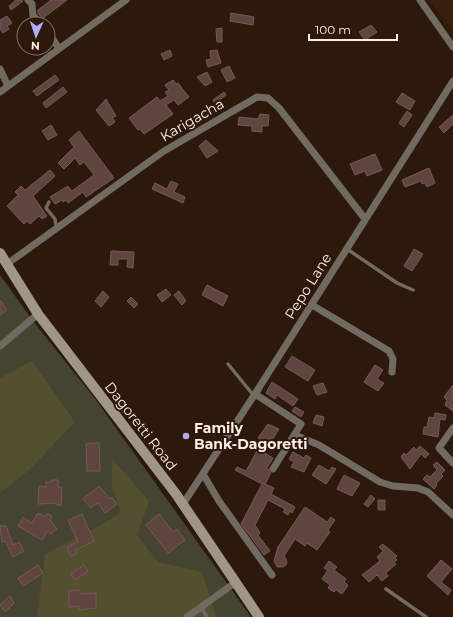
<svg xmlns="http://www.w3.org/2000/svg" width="453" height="617" font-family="Montserrat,sans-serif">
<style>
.built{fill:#391f0c}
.green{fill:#454431}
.forest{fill:#52502f}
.building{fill:#604440;stroke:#765954}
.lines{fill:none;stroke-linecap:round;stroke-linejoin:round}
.service{stroke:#716a60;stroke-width:3.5}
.minor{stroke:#716a60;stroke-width:7}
.secondary{stroke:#a09685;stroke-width:10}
.poi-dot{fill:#b0adfa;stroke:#2d190b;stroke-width:1.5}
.labels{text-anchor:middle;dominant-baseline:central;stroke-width:4;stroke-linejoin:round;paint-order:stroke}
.street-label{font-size:14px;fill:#fdeee5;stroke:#2d190b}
.poi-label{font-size:14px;font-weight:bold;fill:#fdeee5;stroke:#2d190b;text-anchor:start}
</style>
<rect width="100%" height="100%" fill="#2d190b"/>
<!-- built -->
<path class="built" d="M428,0H453V30Z"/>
<!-- green -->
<path class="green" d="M0,275L33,321L96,400L251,617H0Z"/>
<!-- forest -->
<path class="forest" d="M32,361L75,422L29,470L0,493V378Z
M112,459L149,501L137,535L158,562L202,572L216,617H37L45,554L101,525L121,512L112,487Z"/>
<!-- building -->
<path class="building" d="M16,0L23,1L11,10L9,6Z
M51,0H67L43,18L38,14V10Z
M231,13L254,17L253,25L230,21Z
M7,16L12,23L7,26L9,29L3,33L0,29V20Z
M371,25L377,32L365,40L359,32Z
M222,28V42H217L216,29Z
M170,50L172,56L164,60L161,54Z
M217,50L221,63L208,67L206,60L211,59L210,51Z
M229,66L235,78L227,82L221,70Z
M207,72L212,82L205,86L197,77Z
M55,75L59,80L37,96L33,91Z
M173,80L176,84L178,83L189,97L178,105L174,100L166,105L173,114L144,134L140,129L138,130L129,118L157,97L160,101L168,96L165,92L169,90L165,85Z
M63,87L67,92L46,108L43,103Z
M224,92L226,95L215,103L213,100Z
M402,93L415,101L410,110L396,102Z
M106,99L116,116L112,118L115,122L109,126L96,110Z
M407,111L412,115L404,127L399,123Z
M260,114L269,115L268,126H262V132L252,131V126L238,125L239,117L258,119Z
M453,115V124L444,133L439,127Z
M51,125L57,135L48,140L42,131Z
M79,131L114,178L86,197L83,192L68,203L66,200L63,202L62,200L55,204L50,197L68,186L72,191L94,175L84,162L80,165L75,158L64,169L58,163L74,147L69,140Z
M206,140L218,151L207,158L199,146Z
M375,154L382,170L367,176L365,171L355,175L350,164Z
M429,168L435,183L427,187L425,183L422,184L421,181L405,187L402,180Z
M50,170L55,176L33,196L47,216L42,219L39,216L30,224L27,221L24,224L7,206L18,195L15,192L21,186L25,190Z
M171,181L178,184L174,192L185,197L183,203L152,189L155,183L167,189Z
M414,249L423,254L412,271L404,266Z
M111,251L134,252L133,268L127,267L128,259H118V265H110Z
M207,285L228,296L223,306L202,295Z
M166,289L171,295L162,302L157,295Z
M103,291L109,297L101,307L95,301Z
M179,291L186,301L182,305L174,295Z
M131,297L138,304L134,308L127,301Z
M0,300L7,310L0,315Z
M292,356L315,370L308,381L285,367Z
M375,365L383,370L377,379L384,383L378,391L364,382Z
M272,382L298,399L293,406L277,395L275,399L266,393Z
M323,383L327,392L317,395L313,386Z
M453,385V400L451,403L453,405V411L445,405L447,400L444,397Z
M295,407L304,412L301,417L292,411Z
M435,413L446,415L445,420L440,419L438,437L423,434L424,427H427L429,417L434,418Z
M316,415L324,417L322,426L313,423Z
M268,424L279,429L272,440L276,443L273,448L258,438Z
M99,443L100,471H87L86,444Z
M420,446L429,454L425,458L421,454L410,469L401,457L404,453L406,455L414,447L416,450Z
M258,449L273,458L267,468L271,473L265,484L274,488L271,494L295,507L292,513L290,511L288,515L283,512L285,509L268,500L255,525L260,533L258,535L270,551L264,555L241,524L262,484L235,470L237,467L246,471Z
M293,452L304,458L306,455L311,458L304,472L291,467L294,462L289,459Z
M437,462L445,470L441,474L443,476L436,484L437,485L434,489L423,479L427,475L430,477L437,470L433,465Z
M319,465L329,471L332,467L336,469L326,484L312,475Z
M344,475L360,483L352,496L337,489Z
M51,480H58V487H62L61,505H56V503L38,504L39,486L46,487V482H51Z
M99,486L110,499L112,497L117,504L105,513L98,503L91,508L83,499Z
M371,495L375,499L368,507L364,504Z
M378,500H385V510H378Z
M305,507L327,522L331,517L335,520L328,530L330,532L317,550L307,543L305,546L295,539L284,556L287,561L286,565L283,567H277L274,561L278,547Z
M38,513L45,517L48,513L52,516L50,520L57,529L51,534L48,531L42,540L18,526L23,517L32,523Z
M82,514L94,541L75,550L77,553L71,556L67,547L78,542L68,520Z
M159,514L173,532L177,529L185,540L168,553L146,525Z
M0,526H6L13,545L19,542L24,551L13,557L5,541L2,542Z
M383,544L397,556L395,558L397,560L394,562L396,564L386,573L388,576L382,581L377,575L369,582L362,575L380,561L377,557L383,551L379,547Z
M441,560L452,569L441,582L451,590L448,595L427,576Z
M329,561L337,567L334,570L346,579L344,582L348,585L342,594L336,590L334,592L328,588L330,585L322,579L328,570L324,568Z
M38,565L43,573L23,586L18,578Z
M84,565L88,571L75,580L71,574Z
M80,590V594L96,593V608L79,610V606L69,607V591Z
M10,596L14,603L5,612L0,605Z"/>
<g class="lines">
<!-- service -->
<path class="service" d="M49,202L46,208L55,219L56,227
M347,249L397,283L413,290
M228,364L254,396
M386,589L426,617
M201,607L207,617"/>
<!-- minor -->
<path class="minor" d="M28,0L32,4L33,16L42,24
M420,0L453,47
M48,31L59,49
M0,69L8,86
M0,92L126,0
M7,264L164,151L257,97L268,98L279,108L365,219
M312,305L389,351L393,359L392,372
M0,346L38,314
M255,394L301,424L273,469
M453,428L439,448L453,463
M295,435L319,445L380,482L393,486L418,488L428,492L453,515
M203,474L219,501L272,575
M183,504L255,394L453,81
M187,617L236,582"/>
<!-- secondary -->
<path class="secondary" d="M0,253L38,314L176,494L259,617"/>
</g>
<!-- markers -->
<circle class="poi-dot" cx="186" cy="436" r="4"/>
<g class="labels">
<!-- street labels -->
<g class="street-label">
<text transform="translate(192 120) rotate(-30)">Karigacha</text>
<text transform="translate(308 286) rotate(-58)">Pepo Lane</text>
<text transform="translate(141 426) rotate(52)">Dagoretti Road</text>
</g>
<!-- poi labels -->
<g class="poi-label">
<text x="194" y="428">Family<tspan x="194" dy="16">Bank-Dagoretti</tspan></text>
</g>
</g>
<!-- north arrow -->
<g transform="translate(36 36) rotate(183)"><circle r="19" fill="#2d190b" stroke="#806e62"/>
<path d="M0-3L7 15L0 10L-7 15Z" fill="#b0adfa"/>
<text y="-6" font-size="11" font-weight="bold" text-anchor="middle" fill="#fdeee5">N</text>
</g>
<!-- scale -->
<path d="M309 34v6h88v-6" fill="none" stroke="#fdeee5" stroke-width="2"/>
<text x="315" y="34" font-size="12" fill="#fdeee5" stroke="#2d190b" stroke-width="3" paint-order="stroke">100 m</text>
</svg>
